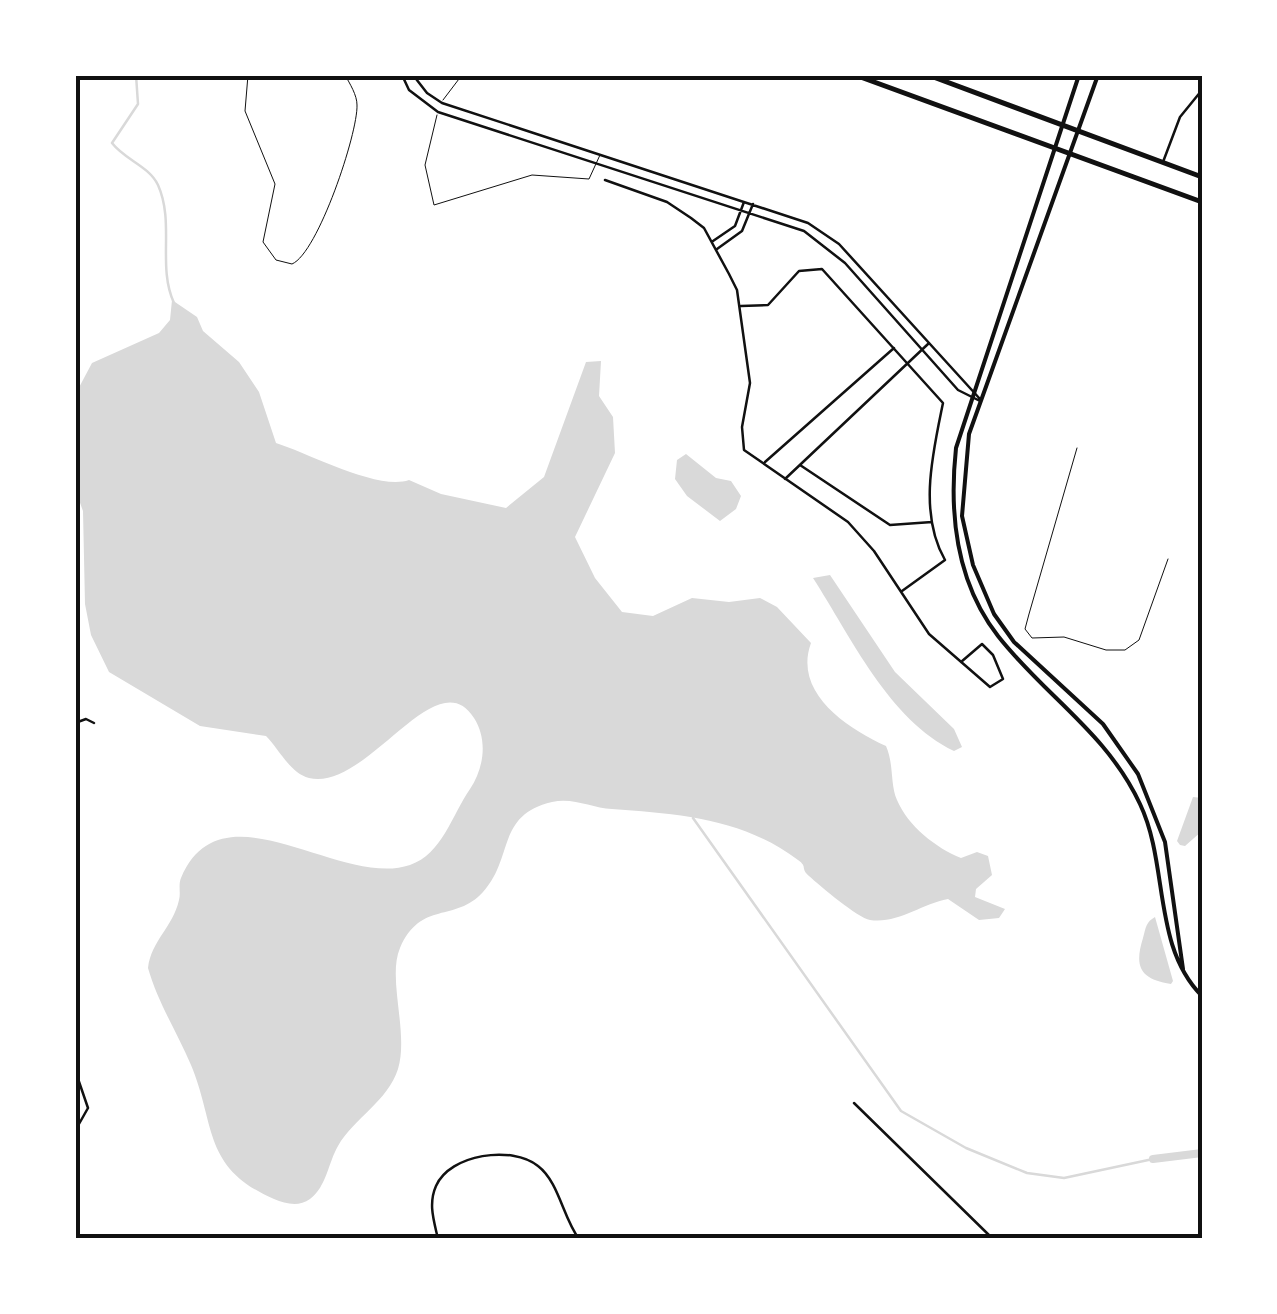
<svg xmlns="http://www.w3.org/2000/svg" width="1277" height="1314" font-family="Georgia,serif">
<style>
.water{fill:#d9d9d9}
.lines{fill:none;stroke-linecap:round;stroke-linejoin:round}
.stream{stroke:#d9d9d9;stroke-width:2.5}
.canal{stroke:#d9d9d9;stroke-width:8}
.service{stroke:#111;stroke-width:1}
.minor{stroke:#111;stroke-width:2.5}
.tertiary{stroke:#111;stroke-width:4}
.primary{stroke:#111;stroke-width:5}
.neatline{fill:none;stroke:#111;stroke-width:4}
</style>
<rect width="100%" height="100%" fill="#fff"/>
<!-- water -->
<path class="water" d="M172,300L197,317L203,331L239,362L259,392L276,443C308,453 378,491 409,480L441,494L506,508L544,477L586,362L601,361L599,396L613,417L615,453L575,537L595,578L622,612L653,616L692,598L729,602L760,598L777,607L811,643C793,692 846,728 886,746C894,764 890,784 897,800C908,826 936,848 961,858L977,852L988,856L992,875L976,889L975,897L1005,909L999,918L979,920L948,899C921,904 898,924 870,920C858,918 820,886 809,876C800,868 808,867 798,860C742,818 679,814 612,809C592,808 573,797 552,802C496,815 514,858 483,892C455,923 421,900 400,948C387,978 409,1033 398,1069C388,1101 354,1118 338,1146C328,1163 327,1186 310,1199C299,1207 286,1204 274,1199C202,1168 216,1125 191,1065C177,1032 158,1003 148,968C151,941 173,927 179,900C181,893 178,885 181,878C222,781 340,889 410,865C442,854 452,815 470,789C484,768 488,740 474,718C436,658 367,792 309,778C290,773 279,749 266,736L200,726L109,672L91,635L85,604L83,511L75,489V395L92,363L159,333L170,320Z
M686,454L716,478L731,481L741,496L736,509L720,521L687,496L675,479L677,460Z
M830,575L895,672L954,729L962,747L954,751C889,720 851,637 813,578Z
M1193,797L1202,798V831L1185,846L1180,845L1177,841Z
M1155,917L1173,981L1171,984C1140,979 1134,967 1143,938C1146,927 1146,922 1155,917Z"/>
<g class="lines">
<!-- stream -->
<path class="stream" d="M136,75L138,104L112,143C125,160 149,166 158,185C175,223 157,266 174,303
M693,818L901,1111L966,1148L1027,1173L1064,1178L1153,1159"/>
<!-- canal -->
<path class="canal" d="M1153,1159L1202,1153"/>
<!-- service -->
<path class="service" d="M248,75L245,111L275,184L263,242L276,260L292,264C318,253 358,133 357,105C357,95 350,84 345,75
M443,100L462,75
M437,115L425,165L434,205L532,175L589,179L600,155
M1077,448L1029,614L1025,629L1032,638L1064,637L1106,650H1125L1139,640L1168,559"/>
<!-- minor -->
<path class="minor" d="M402,75L409,90L438,112L804,231L845,263L958,390L980,401
M413,75L427,93L442,103L808,223L839,244L980,399
M1163,162L1180,117L1202,90
M605,180L667,202L691,218L704,228L729,274L737,290L750,383L742,427L744,450L848,522L874,551L929,634L990,687L1003,679L993,655L982,644L961,662
M713,241L735,226L744,202
M717,249L742,231L753,204
M741,306L768,305L799,271L822,269L943,403C933,452 918,513 945,560L902,591
M765,462L894,348
M800,465L890,525L932,522
M785,479L928,344
M75,723L86,719L94,723
M75,1070L88,1108L75,1131
M854,1103L993,1239
M438,1239C434,1221 428,1204 436,1186C450,1154 512,1145 538,1166C559,1182 563,1218 579,1239"/>
<!-- tertiary -->
<path class="tertiary" d="M1079,75L956,448C949,513 956,582 998,636C1045,696 1107,733 1140,804C1169,865 1152,946 1202,996
M1098,75L969,434L962,516L973,565L994,614L1014,642L1103,724L1138,774L1165,842L1183,969"/>
<!-- primary -->
<path class="primary" d="M855,75L1202,202
M928,75L1202,177
M75,78L83,75"/>
</g>
<!-- border -->
<rect width="1277" height="1314" fill="none" stroke="#ffffff" stroke-width="155"/>
<rect x="78" y="78" width="1122" height="1158" class="neatline"/>
</svg>
